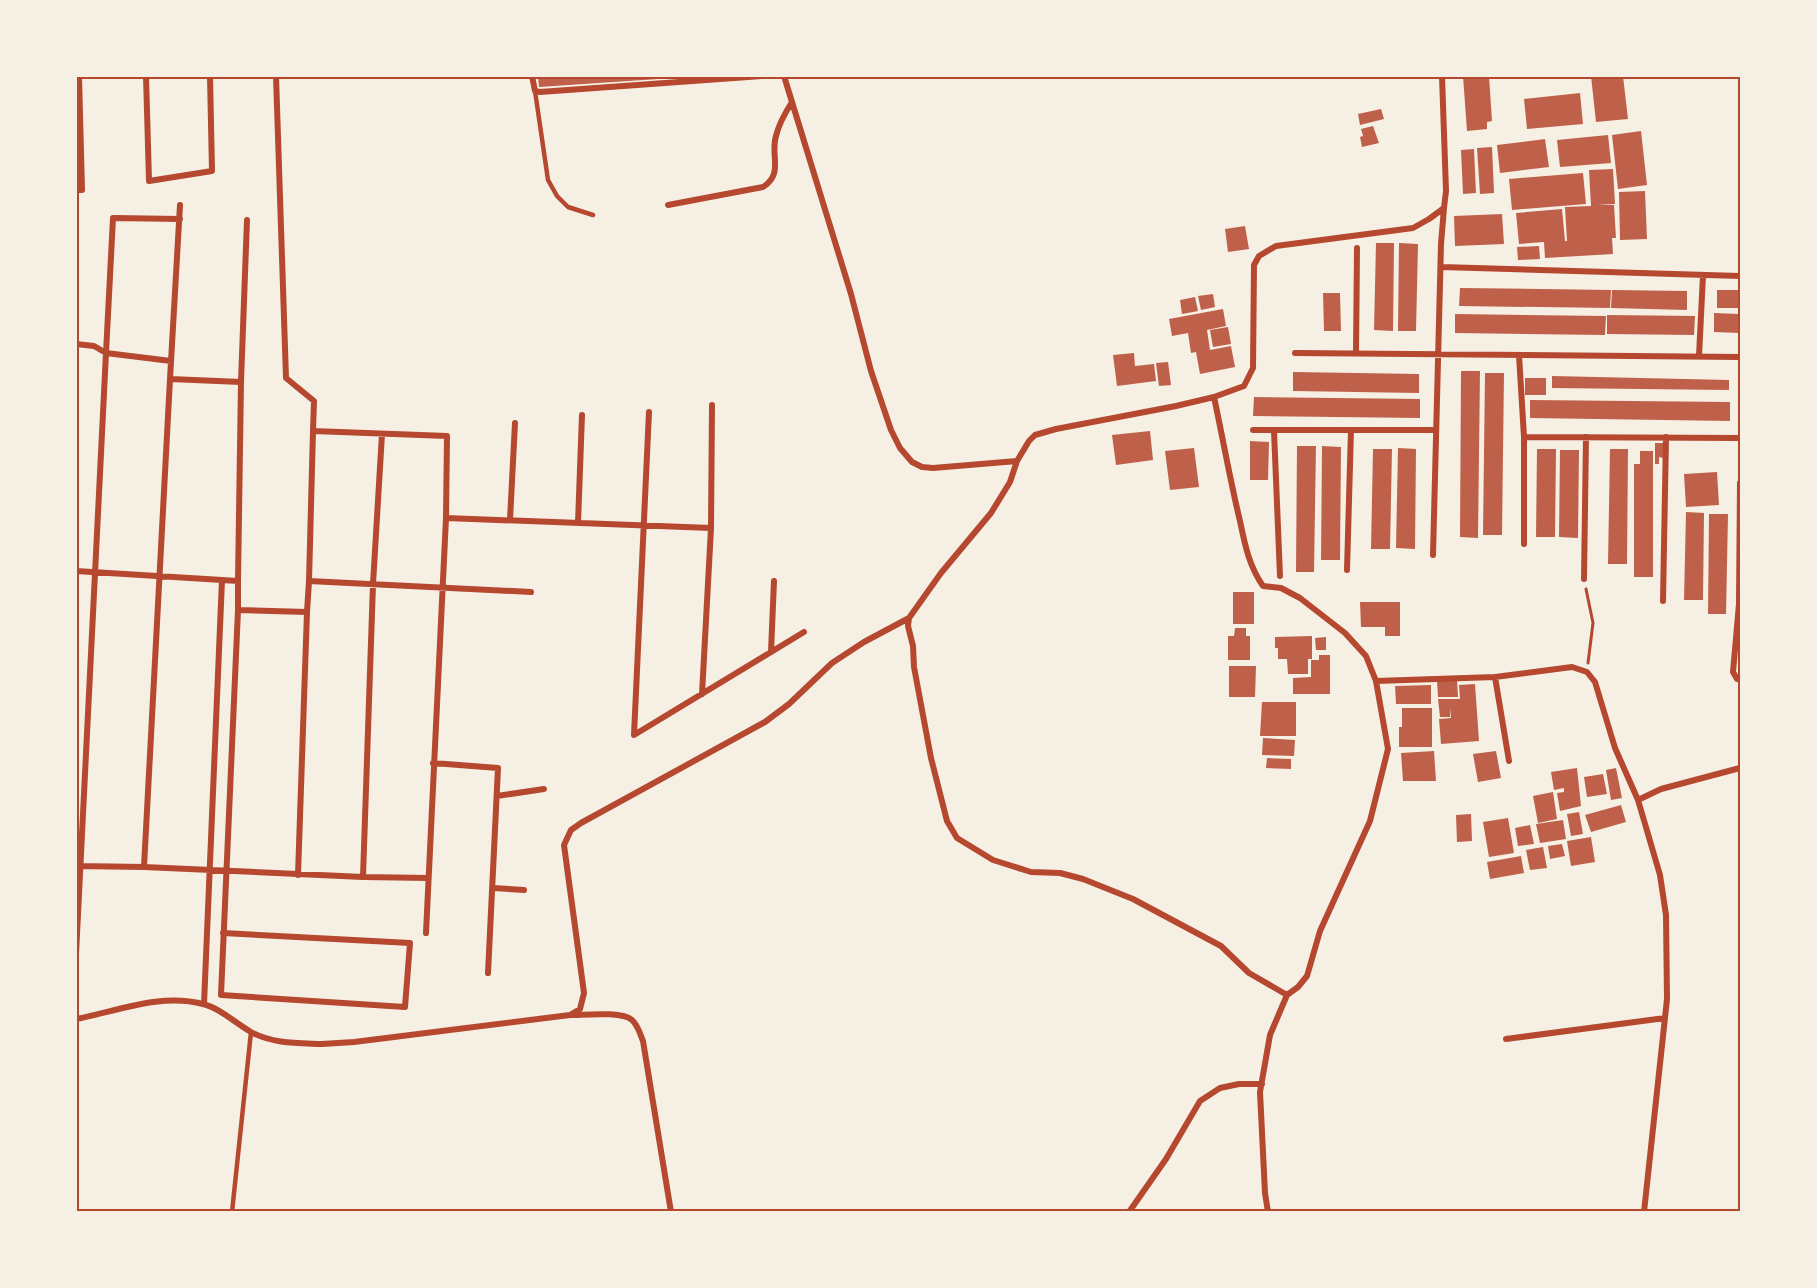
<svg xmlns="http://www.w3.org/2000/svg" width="1817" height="1288" font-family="Poppins,sans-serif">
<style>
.building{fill:#bf614a}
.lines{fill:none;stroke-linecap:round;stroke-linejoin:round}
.path{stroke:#b5482f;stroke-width:3}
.service{stroke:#b5482f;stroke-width:4.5}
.minor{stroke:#b5482f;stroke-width:6}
.neatline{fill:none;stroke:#b5482f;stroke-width:2}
</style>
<rect width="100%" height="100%" fill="#f6efe4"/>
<!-- building -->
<path class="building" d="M538,76H673V78L539,87Z
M1463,76H1489L1492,121L1487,122V129L1467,131Z
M1591,76H1623L1628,119L1596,122Z
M1580,93L1583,124L1527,129L1524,99Z
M1381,109L1384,119L1360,125L1358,114Z
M1373,126L1379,143L1362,147L1360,137L1363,136L1361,129Z
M1641,131L1647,185L1618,189L1612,135Z
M1608,135L1611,163L1560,167L1557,140Z
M1545,139L1549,167L1500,173L1497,145Z
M1492,147L1494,193L1480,194L1477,148Z
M1474,149L1476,193L1463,194L1461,150Z
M1613,169L1615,204L1597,205H1614L1616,238H1612L1613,254L1545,258L1544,242L1519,244L1516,213L1562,209L1565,241H1567L1565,207L1591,206L1589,170Z
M1583,173L1586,204L1512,210L1509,179Z
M1645,191L1647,239L1620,240L1619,192Z
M1502,214L1504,244L1455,246L1454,216Z
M1245,226L1249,249L1228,252L1225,229Z
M1376,243H1394L1393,331L1374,330Z
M1399,243L1418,244L1416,331H1398Z
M1539,246L1540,259L1518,260L1517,247Z
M1460,288L1611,290L1610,308L1459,306Z
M1612,290L1687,291V310L1611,308Z
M1717,290H1740V308H1717Z
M1323,293H1340L1341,331H1324Z
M1213,294L1215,307L1201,310L1198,296Z
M1195,297L1198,311L1182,314L1180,300Z
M1223,309L1226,326L1207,330L1210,350L1231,346L1235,367L1200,374L1196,352L1191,353L1188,333L1172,336L1169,319Z
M1714,313L1740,314V333L1714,332Z
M1455,314L1606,316L1605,335L1455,333Z
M1607,315L1695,316L1694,335L1607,334Z
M1228,327L1231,344L1213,347L1210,330Z
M1134,353L1135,366L1154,364L1156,381L1117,386L1113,355Z
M1168,362L1171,385L1159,386L1156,363Z
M1461,371H1480L1478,538L1460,537Z
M1293,372L1419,374V393L1293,391Z
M1485,373H1504L1502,535H1483Z
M1552,376L1729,380V390L1552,388Z
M1525,378H1546V395H1525Z
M1254,397L1420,399V418L1253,416Z
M1530,400L1730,402V421L1530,418Z
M1150,431L1153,460L1116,465L1112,435Z
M1250,441L1269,442L1268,480H1250Z
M1655,443H1663V458L1659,457V464H1655Z
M1297,446H1316L1314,572H1296Z
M1322,446L1341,447L1340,560H1321Z
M1194,448L1199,487L1170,490L1165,451Z
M1398,448L1416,449L1415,549L1396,548Z
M1373,449H1392L1390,549H1371Z
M1537,449H1556L1555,537H1536Z
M1610,449H1628L1627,564H1608Z
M1560,450H1579L1578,538L1559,537Z
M1640,451H1653V577H1634V464H1640Z
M1717,472L1719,505L1686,507L1684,474Z
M1686,512L1704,513L1703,600H1684Z
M1709,514H1728L1726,614H1708Z
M1233,592H1254V624H1233Z
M1360,602H1400V636H1385V627H1361Z
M1235,628H1246V636H1250V660H1228V636H1234Z
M1312,636V659H1308V674H1288L1287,659H1278V648H1275V637Z
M1326,637V650H1316L1315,638Z
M1319,655H1330V694H1293V678L1311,677V660H1319Z
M1229,666H1256L1255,697H1229Z
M1457,679L1458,697H1438L1437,680Z
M1475,684L1479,741L1441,744L1439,719L1451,718L1450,708V717H1440L1438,699H1460L1459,685Z
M1431,685V704H1396L1395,686Z
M1262,702H1296V736H1260Z
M1402,708H1432V747H1399V727H1402Z
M1263,738L1295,740L1294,756L1262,755Z
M1434,751L1436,781H1403L1401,753Z
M1496,751L1501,778L1478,782L1473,754Z
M1267,758L1291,759V769L1266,768Z
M1577,768L1581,806L1560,811L1557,793L1564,792V788L1554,790L1551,772Z
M1616,768L1622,798L1611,800L1606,770Z
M1603,774L1607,794L1587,797L1584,777Z
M1553,792L1557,819L1538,823L1533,796Z
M1621,805L1626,822L1591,832L1585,815Z
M1579,812L1583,834L1571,836L1567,814Z
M1471,814L1472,841L1457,842L1456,815Z
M1508,818L1514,853L1489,857L1483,822Z
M1563,820L1566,839L1540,843L1536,824Z
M1530,825L1534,844L1518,846L1515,828Z
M1591,837L1595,862L1571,866L1567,841Z
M1562,844L1565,856L1550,859L1548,846Z
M1543,847L1547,868L1530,870L1526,850Z
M1521,856L1524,873L1490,879L1487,862Z"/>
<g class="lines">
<!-- path -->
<path class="path" d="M1586,589L1593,623L1588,663"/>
<!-- service -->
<path class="service" d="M535,91L548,180L557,196L568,207L593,215
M232,1212L251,1032"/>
<!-- minor -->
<path class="minor" d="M146,76L149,181L212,171L210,76
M276,76L286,378L314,401L313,431
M532,76L535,91L540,92L762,76
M784,76L851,294L871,371L891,430L900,448L912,462L922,467L933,468L1017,461
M76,190H82L79,76
M668,205L763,187C784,174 770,155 776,136C779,123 785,113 792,102
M1441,267L1740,276
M76,344L94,346L106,353L76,954
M1295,353L1740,357
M1356,353L1357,248
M1519,355L1524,437V544
M1699,356L1703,275
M171,361L106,353L113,218L180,219
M170,379L180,205
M1214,397C1223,439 1230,480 1240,521C1245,545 1249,566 1263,586L1281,588L1300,598L1345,633L1366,656L1376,681L1495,677L1572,667L1587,672L1595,682L1615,748L1638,800L1660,875L1666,915L1667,999L1644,1212
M649,412L634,735L804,632
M1253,430H1436
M1274,431L1280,576
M1524,437L1740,438
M1740,483L1739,604L1733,672L1737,679L1740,680
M446,518L711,528
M510,520L515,423
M578,523L582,415
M1433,555L1441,244L1444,208
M1347,570L1351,430
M76,571L222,580L204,1004
M1584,579L1586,437
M222,580L238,581V610L307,612L309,581L531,592
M238,581L241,382L247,220
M309,581L313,431L447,436L446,518L426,933
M1663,601L1666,437
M909,618L908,626L913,646L914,667L931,758L947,821L957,838L993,860L1031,872L1060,873L1083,879L1133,899L1221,946L1249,973L1287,995
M771,652L774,581
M1495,677L1509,761
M702,694L711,528L712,405
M433,763L498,768L488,973
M497,796L544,789
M1638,800L1661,789L1740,768
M78,866L144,867L363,877L428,878
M144,867L170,379L241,382
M298,875L307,612
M363,877L373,584L382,434
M493,888L524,890
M223,933L410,943L405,1007L221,995L238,610
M570,1015C584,1015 622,1011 632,1020C638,1025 640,1034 643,1041L671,1212
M76,1019C118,1011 160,993 203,1004C220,1008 235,1023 251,1032C273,1044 298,1043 322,1044L354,1042L570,1015L580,1009L584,993L564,845L571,830L581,823L765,722L789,704L832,663L864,642L909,618L941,573L991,513L1010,482L1017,461L1029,441L1035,435L1056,429L1176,406L1214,397L1244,386L1253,368L1254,265L1259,256L1276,246L1413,228L1429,219L1444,208L1446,191L1442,76
M1506,1039L1665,1018
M1129,1212L1166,1159L1200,1101L1220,1088L1239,1084H1262
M1268,1212L1265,1193L1260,1092L1270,1035L1287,995L1298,987L1307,976L1320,931L1370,821L1388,749L1376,681"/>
</g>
<!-- border -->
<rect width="1817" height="1288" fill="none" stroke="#f6efe4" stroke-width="156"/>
<rect x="78" y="78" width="1661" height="1132" class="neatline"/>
</svg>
